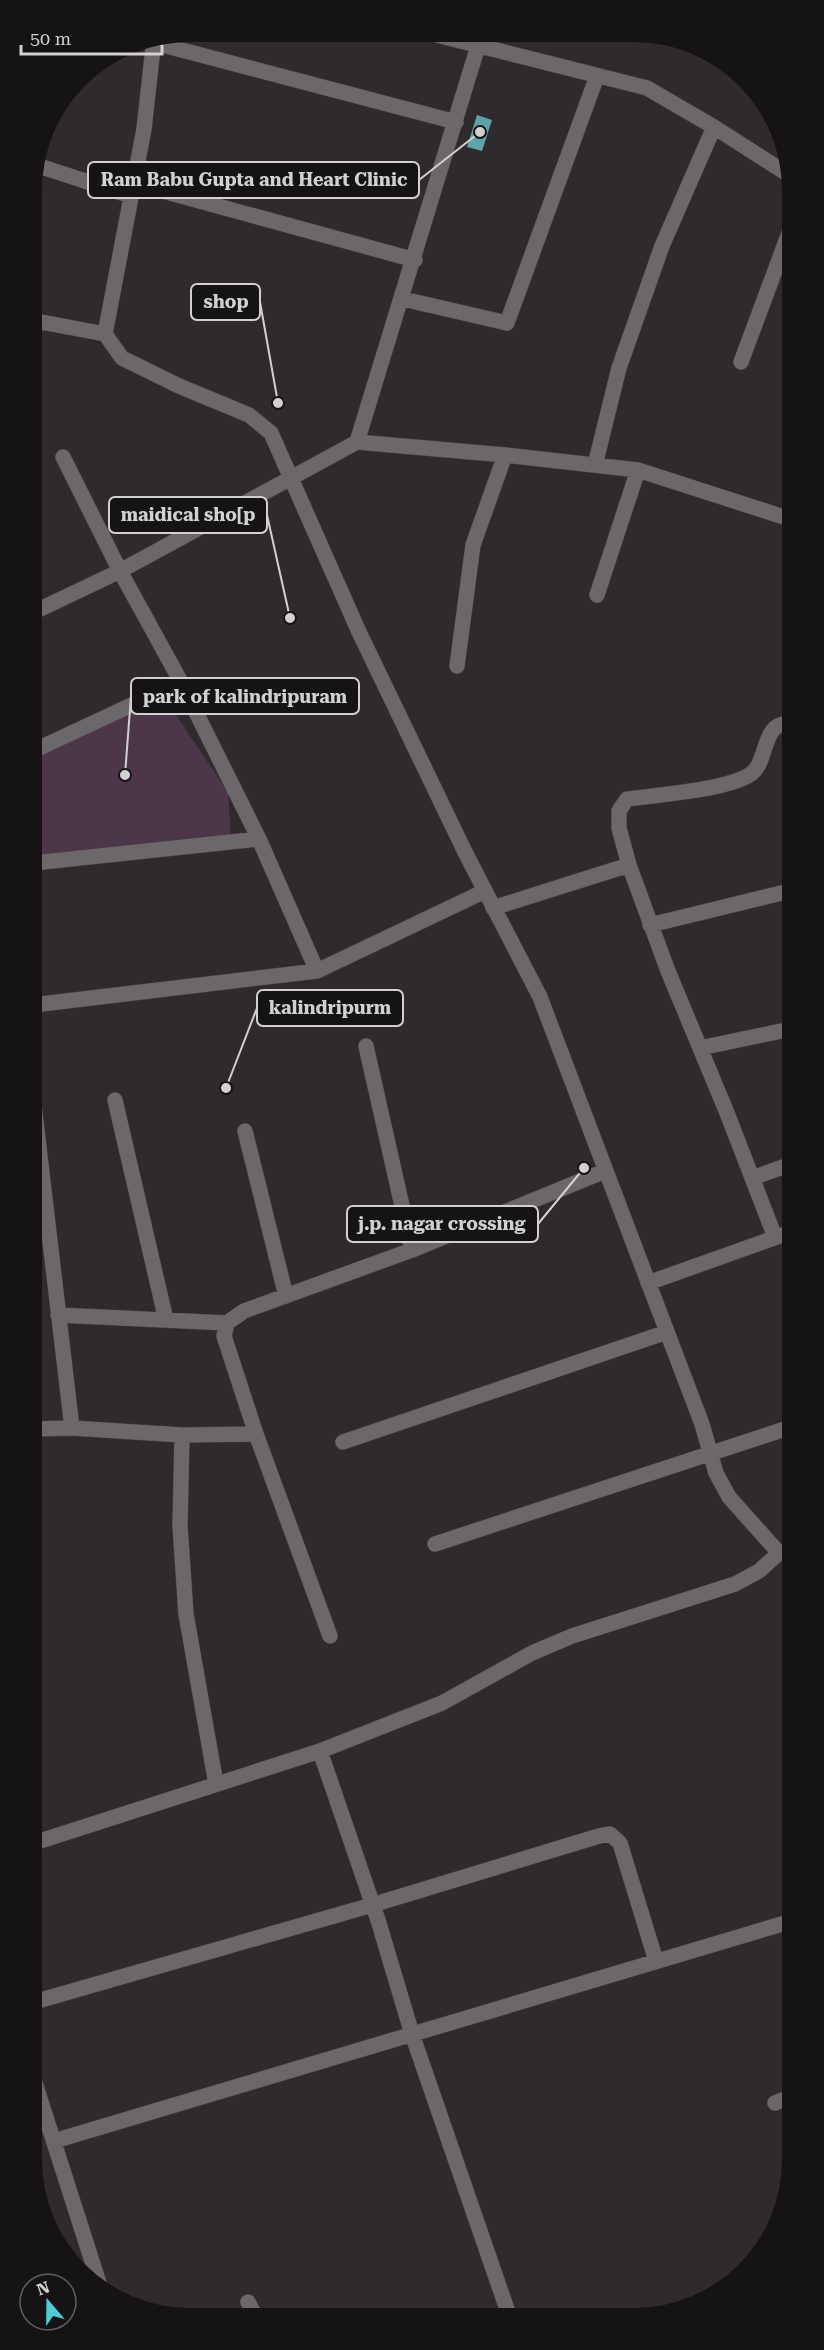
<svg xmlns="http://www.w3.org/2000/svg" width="824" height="2350" font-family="'Roboto Serif',serif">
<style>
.green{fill:#4e3649}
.building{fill:#5fa2a7}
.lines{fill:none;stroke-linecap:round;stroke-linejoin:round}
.street-casing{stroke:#4b474a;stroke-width:16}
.street{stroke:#6c676a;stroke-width:15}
.leader{fill:none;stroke:#d3d0d3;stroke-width:2}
.callout-dot{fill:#d3d0d3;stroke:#151315;stroke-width:2}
.callout{fill:#151315;stroke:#d3d0d3;stroke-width:2}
.callout-label{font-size:18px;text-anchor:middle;font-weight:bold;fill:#d3d0d3}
</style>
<rect width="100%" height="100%" fill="#2e2a2d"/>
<!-- green -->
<path class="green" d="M163,696L228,792L231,840L37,856L33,829V758Z"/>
<!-- building -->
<path class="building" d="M477,115L492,120L482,151L467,147Z"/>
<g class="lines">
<!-- street casing -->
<g class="street-casing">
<path id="street" d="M429,33L647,88L714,127L789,175
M154,39L144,129L105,334L122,358L179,386L249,415L271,433L359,632L465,852L540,997L702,1424L716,1473L729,1497L779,1553L791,1551
M155,43L456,122
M36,165L131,196
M134,183L415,260
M403,299L507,323L597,76
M32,319L36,321L32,337
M36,321L105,334
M741,362L789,233
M357,442L505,455L638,470L790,519
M63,457L120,571L181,682
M595,465L619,368L662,246L714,127
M597,595L638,470
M32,613L120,571L357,442L482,33
M457,666L473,545L505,455
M33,751L181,682L259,839L33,863
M259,839L317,971
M493,908L629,865
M650,925L790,891
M33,1005L317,971L485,891
M366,1046L412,1250
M700,1048L791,1029
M33,1097L72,1428
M115,1100L166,1320
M245,1131L286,1296
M752,1178L791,1164
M775,1237L727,1113L668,971L629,865L619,828V811L627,799C658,795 727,790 751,774C769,761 761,721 790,724
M648,1283L791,1232
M58,1315L227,1323
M34,1429L72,1428L182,1435
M256,1434L224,1336L227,1323L244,1311L412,1250L605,1171
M343,1442L667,1332
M435,1544L791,1427
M320,1751L378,1920L412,2034L509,2315
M216,1784L186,1614L180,1526L182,1435L256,1434L330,1636
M34,1843L320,1751L442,1703L532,1653L572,1636L735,1584L759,1571L779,1553
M34,2002L372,1905L599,1836L610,1834L620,1843L656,1961
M34,2080L99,2283
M775,2103L792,2096
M54,2141L792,1921
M248,2302L255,2315"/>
</g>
<!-- street -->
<use href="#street" class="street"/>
</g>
<!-- crop -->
<path d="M0 0H824V2350H0ZM190 42H634A148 148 0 0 1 782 190V2160A148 148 0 0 1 634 2308H190A148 148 0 0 1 42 2160V190A148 148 0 0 1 190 42Z" fill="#151315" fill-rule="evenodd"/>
<!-- callouts -->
<path class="leader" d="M480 132L419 180M278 403L260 302M290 618L267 515M125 775L131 696M226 1088L257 1008M584 1168L538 1224"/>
<g class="callout-dot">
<circle cx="480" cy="132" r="6"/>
<circle cx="278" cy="403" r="6"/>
<circle cx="290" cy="618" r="6"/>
<circle cx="125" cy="775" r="6"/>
<circle cx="226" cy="1088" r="6"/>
<circle cx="584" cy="1168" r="6"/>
</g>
<g class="callout">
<rect x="88" y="162" width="331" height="36" rx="6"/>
<rect x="191" y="284" width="69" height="36" rx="6"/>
<rect x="109" y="497" width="158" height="36" rx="6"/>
<rect x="131" y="678" width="228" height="36" rx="6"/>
<rect x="257" y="990" width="146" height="36" rx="6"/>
<rect x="347" y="1206" width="191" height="36" rx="6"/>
</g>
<g class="callout-label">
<text x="254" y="186">Ram Babu Gupta and Heart Clinic</text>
<text x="226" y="308">shop</text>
<text x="188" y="521">maidical sho[p</text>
<text x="245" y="703">park of kalindripuram</text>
<text x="330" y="1014">kalindripurm</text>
<text x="442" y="1230">j.p. nagar crossing</text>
</g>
<!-- north arrow -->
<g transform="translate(48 2302) rotate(340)"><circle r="28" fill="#151315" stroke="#615f61" stroke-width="1.5"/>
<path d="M0-4.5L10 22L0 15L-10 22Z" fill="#51ccd5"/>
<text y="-9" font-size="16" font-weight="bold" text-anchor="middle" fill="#d3d0d3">N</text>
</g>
<!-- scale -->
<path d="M21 45v9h141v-9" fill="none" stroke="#d3d0d3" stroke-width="3"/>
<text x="30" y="45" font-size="18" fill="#d3d0d3" stroke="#151315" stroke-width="4.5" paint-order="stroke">50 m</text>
</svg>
